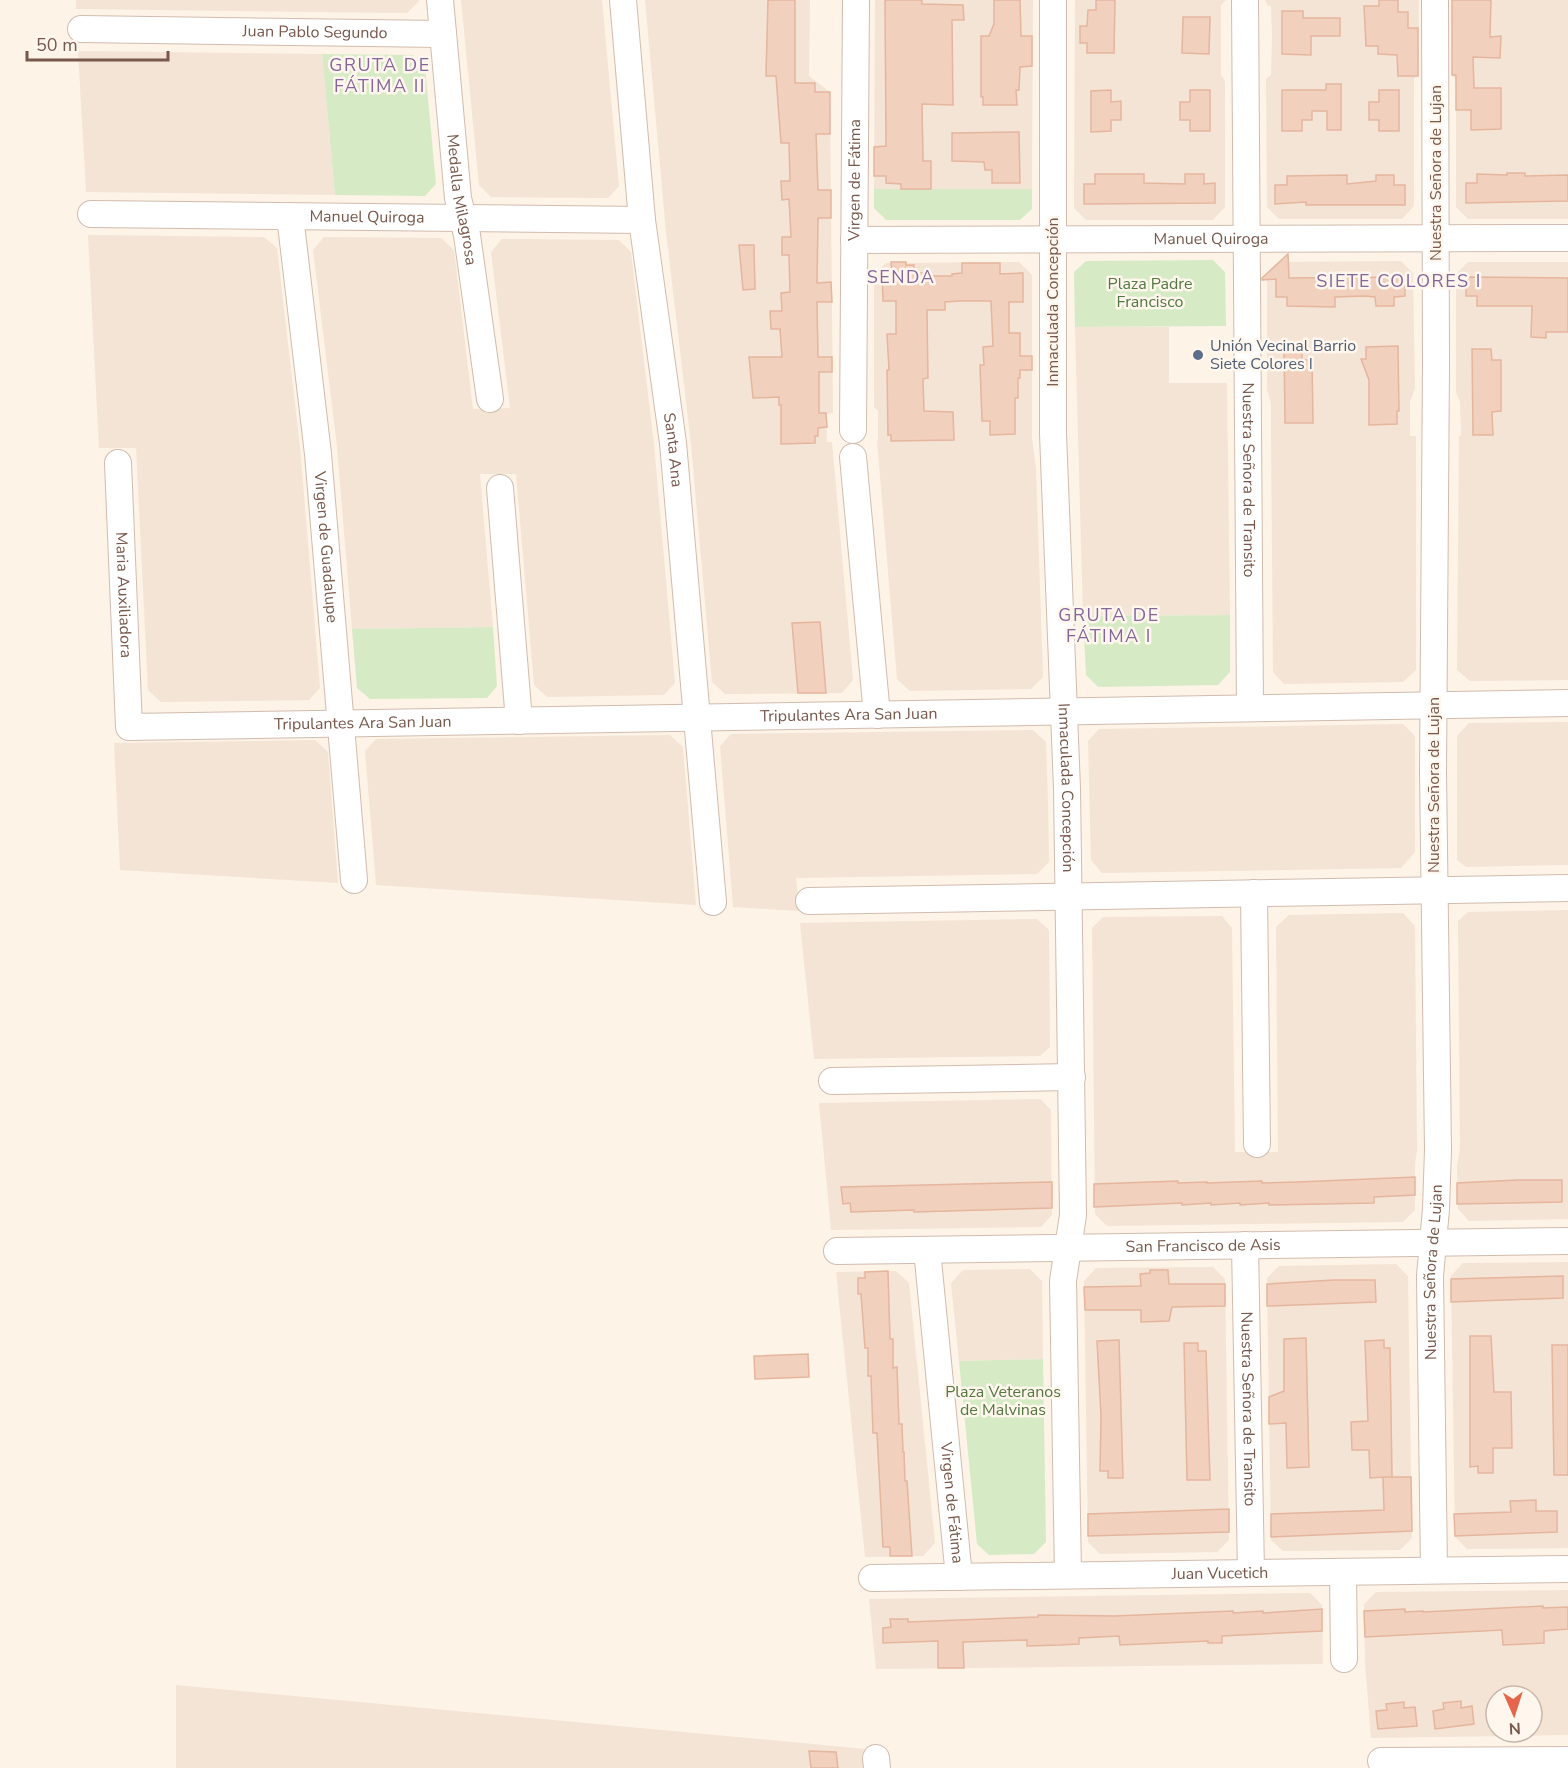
<svg xmlns="http://www.w3.org/2000/svg" width="1568" height="1768" font-family="'Nunito Sans',sans-serif">
<style>
.residential{fill:#f4e4d5;fill-rule:evenodd}
.green{fill:#d6ebc5}
.building{fill:#f2d0be;stroke:#e5b59e;stroke-width:1.5}
.lines{fill:none;stroke-linecap:round;stroke-linejoin:round}
.minor-casing{stroke:#d1bcaf;stroke-width:28}
.minor{stroke:#fff;stroke-width:26}
.service-dot{fill:#5c6f8a;stroke:#fff7ed;stroke-width:2}
.labels{text-anchor:middle;dominant-baseline:central;stroke-width:5;stroke-linejoin:round;paint-order:stroke}
.street-label{font-size:16px;fill:#77584b;stroke:#fff7ed}
.park-label{font-size:16px;fill:#527740;stroke:#fff7ed}
.service-label{font-size:16px;fill:#4e5e75;stroke:#fff7ed;text-anchor:start}
.neighbourhood-label{font-size:18px;letter-spacing:1.5px;fill:#86669a;stroke:#fff7ed}
</style>
<rect width="100%" height="100%" fill="#fdf3e7"/>
<!-- residential -->
<path class="residential" d="M76,0H419V1L407,13L76,9Z
M461,0H602L619,186L608,198L491,197L479,185Z
M645,0H810L809,76L830,92L833,413L826,414L827,442H832L853,680L842,693L725,694L712,682L691,444L666,232Z
M875,0H1033L1032,189H874Z
M1075,0H1226L1221,5V75L1225,81V207L1213,220H1086L1074,208Z
M1265,0H1419L1418,76L1414,79V206L1402,219H1279L1267,207L1266,79L1271,75L1272,36L1271,6H1268Z
M1452,0H1568V219H1468L1456,207V80L1452,75Z
M78,51L322,54L335,195L86,192Z
M88,235L264,237L277,248L300,447L320,688L309,700L161,702L148,690L136,448H99Z
M324,237L441,238L454,250L473,409L510,408L491,252L502,239L619,240L631,252L654,444L675,683L664,695L547,697L534,685L516,474H480L493,627L352,629L337,447L313,250Z
M1401,261L1413,273L1415,388L1410,402V436H1416V670L1403,682L1284,684L1273,672L1271,436V403L1267,390V273L1279,262Z
M1019,262L1032,275V438L1036,468L1043,677L1031,689L910,691L897,679L877,441H878V411L874,407V274L886,263Z
M1468,262H1568V680L1470,681L1457,670L1459,436L1461,435L1460,402L1456,392V274Z
M1075,327H1169V383H1227L1230,615L1083,616Z
M1568,722V865L1466,867L1457,860V736L1469,723Z
M1403,724L1415,736V852L1401,868L1102,873L1091,860L1088,741L1099,729Z
M1033,730L1046,742L1048,800L1049,862L1037,874L796,878L799,911L733,907L720,746L731,734Z
M670,735L683,747L696,905L376,885L365,751L376,739Z
M315,740L328,752L338,883L120,870L114,743Z
M1568,910V1219L1469,1221L1458,1209L1457,1166L1460,1149L1458,921L1468,912Z
M1403,913L1415,926L1417,1150L1415,1163V1210L1403,1222L1107,1226L1095,1214L1092,928L1103,917L1222,916L1232,928L1235,1152H1278L1276,927L1289,915Z
M1037,919L1049,930L1050,1047L1040,1056L814,1059L800,923Z
M1040,1099L1051,1110L1052,1215L1041,1227L831,1230L819,1103Z
M1568,1262V1548L1467,1549L1455,1537L1451,1276L1463,1263Z
M1396,1264L1408,1276L1412,1538L1400,1550L1283,1551L1271,1540L1267,1278L1279,1266Z
M1213,1267L1225,1279L1229,1540L1217,1552L1100,1554L1088,1542L1084,1281L1096,1268Z
M1030,1269L1042,1281L1043,1359L959,1361L951,1283L963,1270Z
M896,1271L909,1283L935,1543L923,1556L865,1557L836,1272Z
M1568,1590V1735L1371,1738L1365,1663L1364,1604L1376,1592ZM1496,1696H1532V1732H1496Z
M1310,1593L1322,1605L1323,1664L876,1669L869,1599Z
M176,1685L866,1749L867,1768H176Z"/>
<!-- green -->
<path class="green" d="M322,54L413,55L425,67L436,184L425,196L335,195Z
M874,189H1032V209L1020,220H886L874,208Z
M1213,260L1225,272L1226,326L1075,327L1074,272L1086,261Z
M1230,615V672L1218,685L1098,687L1086,675L1083,616Z
M493,627L497,686L487,698L370,699L357,688L352,629Z
M1043,1359L1046,1542L1034,1554L989,1555L977,1544L959,1361Z"/>
<!-- building -->
<path class="building" d="M768,0H795V83H815V92H830V134H816L818,190H831V218H818L817,283L831,282L832,302H817L818,357H832V372H819V413H826L827,427L818,428V436H815V443L781,444V405H779V397L753,398L749,357H782L780,329H771L770,311H782L781,293L790,292L789,255H782V237H791L789,199L782,200L781,181H790L789,143H781L776,76H766Z
M885,0H922V4L963,5L964,20H952L953,105L922,104L923,161H931V189H901V184L886,183V176H874V147L886,146Z
M994,0H1020L1021,36H1032V66L1020,67L1019,90H1016L1017,105H983V97H981V36H989L994,24Z
M1096,0H1115L1114,53H1087V43H1080V26H1087L1088,10H1096Z
M1379,0H1398V12H1408V28H1418V76H1398L1397,55L1378,54V46H1366L1364,6H1379Z
M1452,0H1491L1490,37L1501,36L1500,58L1473,57L1474,88H1501V129L1471,130V110H1456V75H1452Z
M1282,11H1303V18H1340V36H1311V55L1282,54Z
M1183,17H1210L1209,54L1182,53Z
M1326,84H1341V130H1327V111H1312V120H1302V131H1282V90H1326Z
M1111,90V102L1121,101V120H1111V131L1091,132V91Z
M1190,90H1210V131H1190V120H1180V102H1190Z
M1379,90H1399V131H1379V120H1369V102H1379Z
M1019,132L1020,183H992V170H985L984,162L952,161V133Z
M1507,173H1525V176L1568,175V201L1466,203V183H1477V174L1507,175Z
M1095,174H1144V183L1185,184V174H1204V184L1215,183V203L1084,204V184H1095Z
M1347,175V184L1376,181V175H1394V185H1405V205H1306V202L1275,204V185H1287V176Z
M739,245H754L755,289L743,290Z
M1288,254L1289,278L1405,277V296L1394,297V306H1376L1375,297L1364,296L1335,297V307L1287,306V297H1276V279L1262,280V278Z
M891,262H906V265H914V273H923V276H952V274L962,273V263H1000V274L1023,273V302H1009V333H1020V356H1032V370H1020V378H1018V398H1015V434L990,435V421H982L980,365H984L983,347L993,346L991,301H959L945,302V310H927L928,378L923,379L924,411L953,412L954,440L891,441V435H888L887,370H889L887,334H896V301H883L882,273H892Z
M1466,277L1568,278V332H1546V338L1531,337L1532,306H1477V296H1466Z
M1398,346L1399,411H1397V424L1369,425V380L1361,359H1366V347Z
M1284,347H1302V360H1312L1313,423H1285Z
M1472,349H1491L1492,360H1501V411L1492,412L1493,435H1473Z
M820,622L826,693H798L792,623Z
M1415,1177V1195L1374,1197V1203L1269,1205V1203L1240,1205V1203L1211,1205V1203L1182,1205V1203L1094,1207V1184L1178,1181V1183L1207,1182V1183L1262,1181V1183L1298,1182Z
M1518,1180H1562V1202L1457,1204V1183Z
M1052,1182V1208L914,1212V1210L851,1212L850,1203L843,1204L841,1187Z
M1150,1270H1168L1169,1284H1225V1306L1172,1307L1169,1321L1141,1322V1310H1085L1084,1287L1141,1286L1140,1274L1150,1273Z
M888,1271L890,1339H893V1368L897,1367L899,1424H902L903,1452H904L905,1481H907L912,1556H890V1547H883L877,1433H873L871,1376H868V1348H865L861,1294H858V1278H865V1272Z
M1563,1276V1298L1451,1302V1279Z
M1334,1280H1375L1376,1302L1267,1306V1284Z
M1470,1336H1491L1494,1392H1511L1512,1448H1493V1473H1478V1466L1470,1467Z
M1306,1338L1309,1467L1287,1468L1286,1423L1269,1424V1397L1284,1391V1339Z
M1119,1340L1123,1478H1108V1471H1100L1101,1415L1097,1341Z
M1384,1340V1348H1390L1392,1477H1383H1411L1412,1531L1271,1537V1514L1384,1510L1383,1477L1370,1478L1369,1450H1352L1351,1422L1368,1421L1365,1341Z
M1184,1343H1198V1351H1206L1210,1480H1187Z
M1552,1345H1568V1475H1554Z
M808,1354L809,1377L755,1379L754,1356Z
M1536,1500V1511H1557V1532L1455,1536L1454,1514L1511,1512L1510,1501Z
M1229,1509V1532L1088,1536V1514Z
M1543,1606V1608L1568,1607V1629L1544,1631V1643L1503,1645L1502,1630L1365,1637L1364,1611L1405,1609V1612L1423,1611V1612Z
M1322,1609V1631L1222,1636V1643H1208V1641L1120,1645L1119,1636L1079,1638V1644L1060,1645L1027,1646V1640L963,1642L964,1668H938V1641L883,1643V1628L891,1627L890,1619H908V1622L1038,1617V1615L1115,1616L1233,1611V1613L1263,1611V1613Z
M1461,1701V1708L1472,1706L1474,1724L1435,1729L1433,1711L1444,1709L1443,1703Z
M1404,1702V1708L1415,1707L1417,1726L1378,1729L1376,1711L1387,1710L1386,1704Z
M809,1751L836,1752L838,1768H811Z"/>
<g class="lines">
<!-- minor casing -->
<g class="minor-casing">
<g id="minor">
<path id="s1" d="M440,0L458,198L467,235L490,399"/>
<path id="s2" d="M623,0L642,220L673,443L713,902"/>
<path id="s3" d="M1053,0V434L1067,789L1073,1215L1063,1281L1068,1575"/>
<path id="s4" d="M1245,0L1250,708"/>
<path id="s5" d="M81,29L443,34"/>
<path id="s6" d="M91,214L642,220"/>
<path id="s7" d="M290,216L318,454L354,880"/>
<path id="s8" d="M854,240L1568,238"/>
<path id="s9" d="M853,430L856,0"/>
<path d="M853,457L877,715"/>
<path id="s10" d="M118,463L129,727L1568,703"/>
<path d="M500,488L519,721"/>
<path d="M1254,893L1257,1144"/>
<path d="M809,901L1568,888"/>
<path d="M832,1081L1072,1077"/>
<path id="s11" d="M1245,1245L1251,1573"/>
<path id="s12" d="M927,1250L959,1577"/>
<path id="s13" d="M837,1251L1568,1241"/>
<path id="s14" d="M1434,1570L1430,1276L1436,1209L1438,1150L1433,771L1436,365L1435,0"/>
<path d="M1343,1572L1344,1659"/>
<path id="s15" d="M872,1578L1568,1569"/>
<path d="M876,1758L877,1768"/>
<path d="M1381,1761L1568,1760"/>
</g>
</g>
<!-- minor -->
<use href="#minor" class="minor"/>
</g>
<!-- markers -->
<circle class="service-dot" cx="1198" cy="355" r="6"/>
<g class="labels">
<!-- street labels -->
<g class="street-label">
<text stroke="none"><textPath href="#s5" startOffset="234">Juan Pablo Segundo</textPath></text>
<text transform="translate(1436 173) rotate(-90)">Nuestra Señora de Lujan</text>
<text stroke="none"><textPath href="#s9" startOffset="250">Virgen de Fátima</textPath></text>
<text stroke="none"><textPath href="#s1" startOffset="201">Medalla Milagrosa</textPath></text>
<text stroke="none"><textPath href="#s6" startOffset="276">Manuel Quiroga</textPath></text>
<text stroke="none"><textPath href="#s8" startOffset="357">Manuel Quiroga</textPath></text>
<text transform="translate(1053 302) rotate(-90)">Inmaculada Concepción</text>
<text stroke="none"><textPath href="#s2" startOffset="453">Santa Ana</textPath></text>
<text stroke="none"><textPath href="#s4" startOffset="480">Nuestra Señora de Transito</textPath></text>
<text stroke="none"><textPath href="#s7" startOffset="333">Virgen de Guadalupe</textPath></text>
<text stroke="none"><textPath href="#s10" startOffset="132">Maria Auxiliadora</textPath></text>
<text stroke="none"><textPath href="#s10" startOffset="984">Tripulantes Ara San Juan</textPath></text>
<text stroke="none"><textPath href="#s10" startOffset="498">Tripulantes Ara San Juan</textPath></text>
<text transform="translate(1434 785) rotate(-90)">Nuestra Señora de Lujan</text>
<text stroke="none"><textPath href="#s3" startOffset="788">Inmaculada Concepción</textPath></text>
<text stroke="none"><textPath href="#s13" startOffset="366">San Francisco de Asis</textPath></text>
<text stroke="none"><textPath href="#s14" startOffset="298">Nuestra Señora de Lujan</textPath></text>
<text stroke="none"><textPath href="#s11" startOffset="164">Nuestra Señora de Transito</textPath></text>
<text stroke="none"><textPath href="#s12" startOffset="254">Virgen de Fátima</textPath></text>
<text stroke="none"><textPath href="#s15" startOffset="348">Juan Vucetich</textPath></text>
</g>
<!-- park labels -->
<g class="park-label">
<text x="1150" y="284">Plaza Padre<tspan x="1150" dy="18">Francisco</tspan></text>
<text x="1003" y="1392">Plaza Veteranos<tspan x="1003" dy="18">de Malvinas</tspan></text>
</g>
<!-- service labels -->
<g class="service-label">
<text x="1210" y="346">Unión Vecinal Barrio<tspan x="1210" dy="18">Siete Colores I</tspan></text>
</g>
<!-- neighbourhood labels -->
<g class="neighbourhood-label">
<text x="380" y="65">GRUTA DE<tspan x="380" dy="21">FÁTIMA II</tspan></text>
<text x="901" y="277">SENDA</text>
<text x="1399" y="281">SIETE COLORES I</text>
<text x="1109" y="615">GRUTA DE<tspan x="1109" dy="21">FÁTIMA I</tspan></text>
</g>
</g>
<!-- north arrow -->
<g transform="translate(1514 1714) rotate(177)"><circle r="28" fill="#fff7ed" stroke="#c9b7ac" stroke-width="1.5"/>
<path d="M0-4.5L10 22L0 15L-10 22Z" fill="#e7664b"/>
<text y="-9" font-size="16" font-weight="bold" text-anchor="middle" fill="#77584b">N</text>
</g>
<!-- scale -->
<path d="M27 51v9h141v-9" fill="none" stroke="#77584b" stroke-width="3"/>
<text x="36" y="51" font-size="18" fill="#77584b" stroke="#fff7ed" stroke-width="4.5" paint-order="stroke">50 m</text>
</svg>
